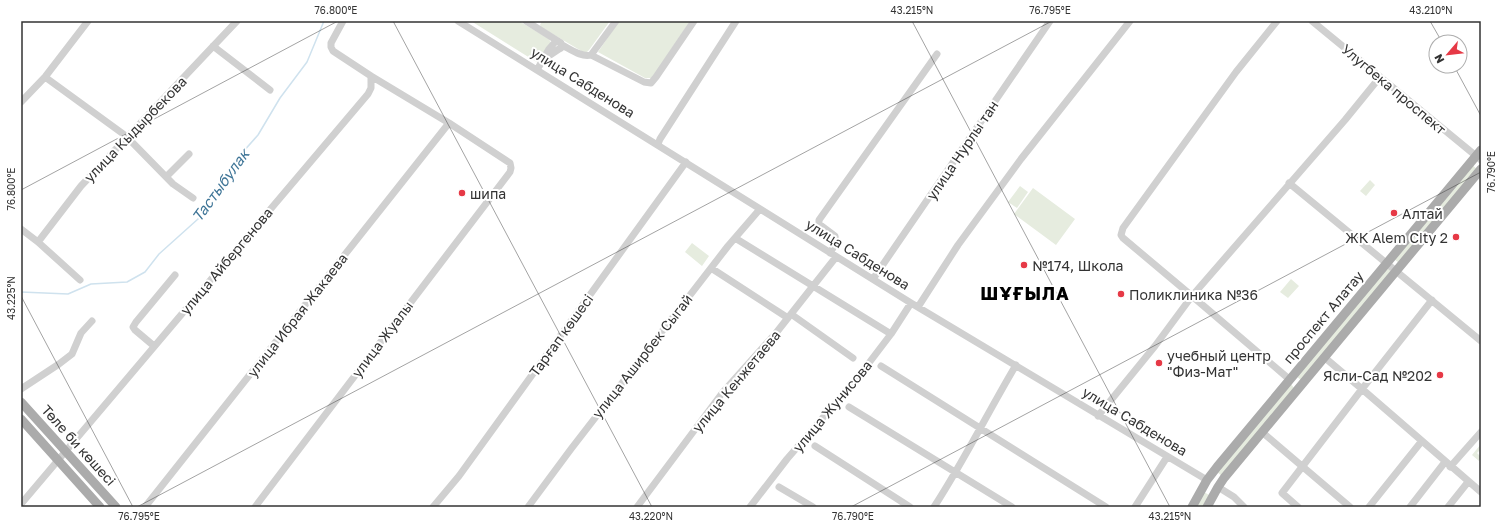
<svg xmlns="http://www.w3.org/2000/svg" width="1502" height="528" font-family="'Golos Text',sans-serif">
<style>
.green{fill:#e6ecdf}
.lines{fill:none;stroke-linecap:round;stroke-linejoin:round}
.stream{stroke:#cfe2ee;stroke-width:1.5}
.minor{stroke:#d0d0d0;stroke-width:7}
.major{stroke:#ababab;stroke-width:9}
.ticks{fill:none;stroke:#333;stroke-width:1;stroke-opacity:0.45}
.poi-dot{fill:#e63946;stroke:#fff;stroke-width:1.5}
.labels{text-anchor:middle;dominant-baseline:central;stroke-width:4;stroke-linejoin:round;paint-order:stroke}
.street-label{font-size:14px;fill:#333;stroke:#fff}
.poi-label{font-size:14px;fill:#333;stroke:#fff;text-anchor:start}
.water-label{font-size:15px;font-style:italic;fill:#3f7597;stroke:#fff}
.district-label{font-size:18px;font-weight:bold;letter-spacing:1px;fill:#000;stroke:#fff}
.neatline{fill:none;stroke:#333;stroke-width:1.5}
.ticks-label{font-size:10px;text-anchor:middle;fill:#333}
</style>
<rect width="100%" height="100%" fill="#fff"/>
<!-- green -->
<path class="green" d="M471,21H519L549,39L551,43L538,63Z
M542,21H610L589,50L587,52H583L541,27L540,25Z
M619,21H690L654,75L651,78H645L598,52Z
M1472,165L1477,169L1399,263L1394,259Z
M1370,180L1375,185L1366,196L1360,191Z
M1020,186L1028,192L1017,208L1008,202Z
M1033,188L1075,219L1056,245L1014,214Z
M692,243L709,256L702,266L685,252Z
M1388,267L1391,272L1301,380L1296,376Z
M1291,279L1299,286L1288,298L1280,292Z
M1291,384L1294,388L1222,476L1217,472Z
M1481,444V449L1477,453L1481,457L1479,461L1472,455Z
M1204,492L1209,495L1202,507H1196Z"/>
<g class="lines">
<!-- stream -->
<path class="stream" d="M21,292L68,294L91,284L127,282L145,272L159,254L198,219L234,162L258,135L280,98L307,62L324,21"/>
<!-- minor -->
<path class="minor" d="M458,21L911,303L1207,480
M526,21L561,43V48L559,49L544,59
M1277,21L1236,72L1123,228L1121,235L1123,238L1192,296L1345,120L1380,77
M1312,21L1481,160
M562,45C570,49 582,58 591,55L644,82L651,83L656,77L694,21
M213,46L270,90
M591,55L616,21
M537,70L549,49L556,41
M45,77L126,136L173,184L193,198
M21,102L45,77L88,21
M658,144L660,139L736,21
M167,176L189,154
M1289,183L1481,341
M21,229L38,242L80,280
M735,238L891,334
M38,242L81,186L237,21
M830,253L836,243L835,236L819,224V220L937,54
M711,268L788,318
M873,279L1050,21
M918,307L958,245L1021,159L1130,21
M791,314L853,358
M154,346L135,330L133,327L136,322L175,275
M1324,357L1362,389L1432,300
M881,366L1106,507
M21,389L59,364L72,354L81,333L92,321
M849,407L1012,507
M1098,416L1155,346L1192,296L1289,379
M1262,432L1350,507
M815,446L910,507
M1450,467L1481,432
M779,487L813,507
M1218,487L1234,497L1244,507
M21,504L368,94L371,88V76L333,51L331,47V43L343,21
M145,507L449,123
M255,507L510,172L511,168L510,163L449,123L371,76
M433,507L459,476L686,162
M528,507L571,449L728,246L760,209
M637,507L723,392L776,333L836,257
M750,507L787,459L859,376L891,334L911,303
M934,507C964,461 988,412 1016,365
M1135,507L1167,457
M1298,507L1282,493L1362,389L1481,492
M1369,507L1421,442
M1410,507L1445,462
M1448,507L1468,482"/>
<!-- major -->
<path class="major" d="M21,402L116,507
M21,419L100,507
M1192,507L1207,480L1217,467L1481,150
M1207,507L1218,487L1224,478L1481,169"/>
</g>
<!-- ticks -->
<path class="ticks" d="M393,21L652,507M912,21L1170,507M1430,21L1442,42M1454,66L1481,116M21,190L338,21M21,296L133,507M137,507L1052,21M851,507L1481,172"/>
<!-- markers -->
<g class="poi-dot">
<circle cx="462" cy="193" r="4"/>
<circle cx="1394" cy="213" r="4"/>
<circle cx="1456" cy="237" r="4"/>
<circle cx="1024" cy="265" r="4"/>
<circle cx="1121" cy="294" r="4"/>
<circle cx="1159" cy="363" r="4"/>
<circle cx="1440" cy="375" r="4"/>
</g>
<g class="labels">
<!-- street labels -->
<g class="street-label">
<text transform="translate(583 82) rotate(32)">улица Сабденова</text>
<text transform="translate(1394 89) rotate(40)">Улугбека проспект</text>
<text transform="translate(135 129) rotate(-46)">улица Кыдырбекова</text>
<text transform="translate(962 150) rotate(-56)">улица Нурлы тан</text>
<text transform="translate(858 254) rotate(32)">улица Сабденова</text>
<text transform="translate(226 261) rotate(-50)">улица Айбергенова</text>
<text transform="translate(297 315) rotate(-52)">улица Ибрая Жакаева</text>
<text transform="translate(1323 317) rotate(-50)">проспект Алатау</text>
<text transform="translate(561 335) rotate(-54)">Тарғап көшесі</text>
<text transform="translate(382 339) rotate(-53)">улица Жуалы</text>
<text transform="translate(642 356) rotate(-52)">улица Аширбек Сыгай</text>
<text transform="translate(736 381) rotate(-50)">улица Кенжетаева</text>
<text transform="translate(832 406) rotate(-50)">улица Жунисова</text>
<text transform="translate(1135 421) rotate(31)">улица Сабденова</text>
<text transform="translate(79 445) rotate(48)">Төле би көшесі</text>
</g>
<!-- poi labels -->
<g class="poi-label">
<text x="470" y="193">шипа</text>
<text x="1402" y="213">Алтай</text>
<text x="1448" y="237" text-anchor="end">ЖК Alem City 2</text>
<text x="1032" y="265">№174, Школа</text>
<text x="1129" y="294">Поликлиника №36</text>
<text x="1167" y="355">учебный центр<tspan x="1167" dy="16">"Физ-Мат"</tspan></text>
<text x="1432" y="375" text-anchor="end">Ясли-Сад №202</text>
</g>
<!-- water labels -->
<g class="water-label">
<text transform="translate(220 185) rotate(-54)">Тастыбулак</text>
</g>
<!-- district labels -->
<g class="district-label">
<text x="1025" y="293">ШҰҒЫЛА</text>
</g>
</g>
<!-- border -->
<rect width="1502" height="528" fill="none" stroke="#ffffff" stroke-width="44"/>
<!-- north arrow -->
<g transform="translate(1448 54) rotate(242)"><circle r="19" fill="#ffffff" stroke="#adadad"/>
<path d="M0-3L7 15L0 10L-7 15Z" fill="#e63946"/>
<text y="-6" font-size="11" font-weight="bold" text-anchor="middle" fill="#333333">N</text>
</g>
<rect x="22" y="22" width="1458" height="484" class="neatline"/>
<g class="ticks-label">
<text x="336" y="14">76.800°E</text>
<text x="912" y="14">43.215°N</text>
<text x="1050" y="14">76.795°E</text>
<text x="1431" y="14">43.210°N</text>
<text transform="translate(1491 172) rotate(-90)" y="4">76.790°E</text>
<text transform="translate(11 189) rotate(-90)" y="4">76.800°E</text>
<text transform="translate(11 298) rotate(-90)" y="4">43.225°N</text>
<text x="139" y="520">76.795°E</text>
<text x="651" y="520">43.220°N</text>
<text x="853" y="520">76.790°E</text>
<text x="1170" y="520">43.215°N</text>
</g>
</svg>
